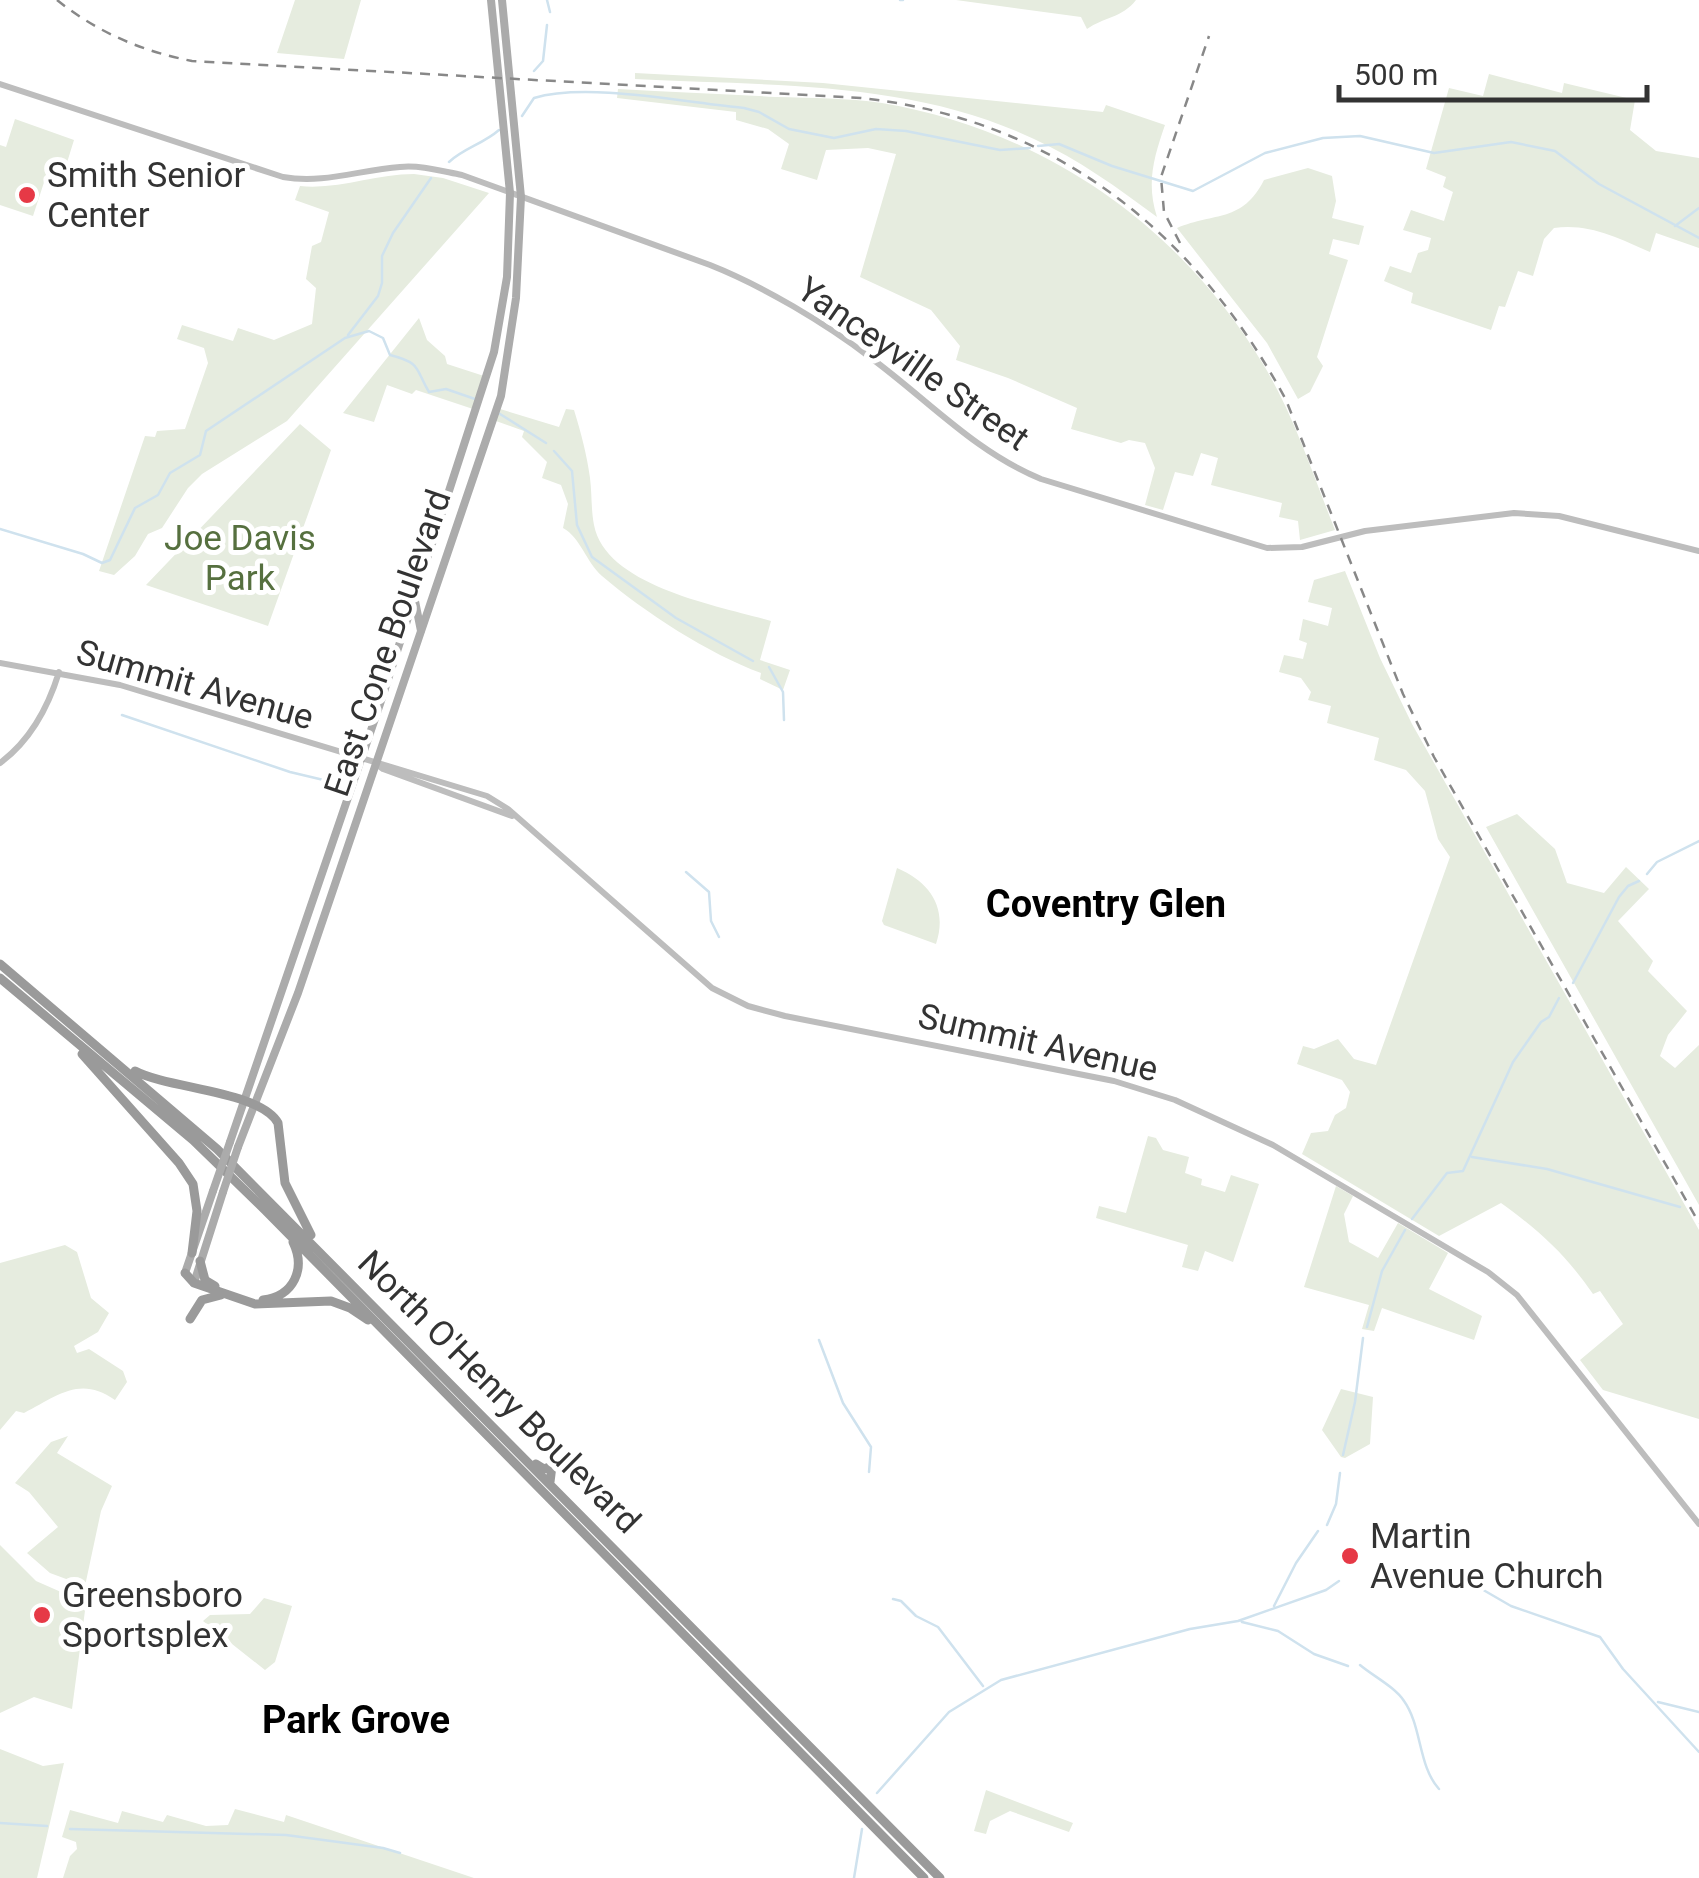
<svg xmlns="http://www.w3.org/2000/svg" width="1699" height="1878" font-family="Roboto,sans-serif">
<style>
.green{fill:#e6ecdf}
.lines{fill:none;stroke-linecap:round;stroke-linejoin:round}
.stream{stroke:#cfe2ee;stroke-width:2.5}
.secondary{stroke:#bdbdbd;stroke-width:6}
.primary{stroke:#ababab;stroke-width:8}
.highway{stroke:#9a9a9a;stroke-width:9}
.rail{stroke:#888;stroke-width:2.5;stroke-dasharray:10 8;stroke-linecap:butt}
.primary-bridge{stroke:#ababab;stroke-width:8}
.poi-dot{fill:#e63946;stroke:#fff;stroke-width:4}
.labels{text-anchor:middle;dominant-baseline:central;stroke-width:10;stroke-linejoin:round;paint-order:stroke}
.poi-label{font-size:35px;fill:#333;stroke:#fff;text-anchor:start}
.street-label{font-size:35px;fill:#333;stroke:#fff}
.park-label{font-size:35px;fill:#56703f;stroke:#fff}
.neighbourhood-label{font-size:38px;font-weight:bold;fill:#000;stroke:#fff}
</style>
<rect width="100%" height="100%" fill="#fff"/>
<!-- green -->
<path class="green" d="M295,0H361L344,59L277,53Z
M956,0H1136C1122,18 1104,17 1087,29L1081,17Z
M635,73L823,83L1103,112L1106,105L1165,125C1154,157 1146,183 1157,217C1118,188 1078,159 1034,139C911,80 769,86 635,79Z
M1489,74L1562,93L1564,83L1635,100L1630,130L1656,151L1699,158V248L1656,233L1650,252C1618,238 1589,223 1554,228L1544,239L1533,276L1518,271L1505,307L1499,306L1491,330L1411,303L1413,293L1384,281L1390,266L1411,273L1418,253L1428,250L1431,238L1403,230L1411,210L1444,221L1453,192L1443,187L1446,177L1426,169L1449,88L1483,96Z
M618,89C671,92 724,94 776,97C812,98 847,98 882,103C1042,130 1180,225 1263,364C1294,415 1313,475 1335,530L1300,540L1298,521L1279,517L1282,503L1211,485L1218,458L1201,453L1193,476L1175,472L1163,510L1145,505L1155,468L1145,443L1129,440L1121,443L1071,429L1077,408L1008,378L956,360L960,346L931,310L860,277L896,154L868,148L826,150L817,180L781,169L789,144L768,129L736,120V112L617,98Z
M15,119L74,140L65,169L50,164L33,216L0,205V145L6,147Z
M1308,168L1332,176L1336,201L1332,218L1364,226L1359,245L1333,239L1329,254L1348,260L1317,357L1323,366L1310,392L1298,399L1267,343L1177,228C1215,212 1242,223 1264,180Z
M414,174L443,178L489,193L287,421L202,474L188,488L162,528L148,534L135,556L114,575L99,571L145,436L155,437L157,431L185,429L208,363L204,348L177,339L182,325L233,341L238,328L274,340L312,324L316,288L306,279L312,246L321,242L329,212L295,200L300,186C338,190 375,174 414,174Z
M419,318L427,340L445,356L447,364L484,376L473,409L416,390L412,394L387,385L374,422L343,413Z
M500,409L559,427L566,409L574,410C581,433 587,455 590,478C592,494 591,510 594,525C606,587 720,606 771,621L760,660L790,670L783,690L760,679L761,673C709,654 644,612 602,576C586,562 581,538 563,528L568,504L561,485L542,478L547,462L522,437L524,431L496,421Z
M300,424L331,450L268,626L146,585Z
M1345,571L1380,658L1412,724L1699,1230V1419L1603,1390L1580,1360L1623,1324L1600,1291L1593,1294C1566,1255 1540,1231 1501,1203L1439,1236L1302,1154L1311,1133L1328,1131L1335,1115L1346,1108L1350,1092L1342,1080L1297,1064L1303,1046L1314,1049L1338,1039L1354,1059L1376,1065L1450,857L1438,839L1425,791L1406,770L1374,760L1379,738L1327,723L1331,706L1308,700L1311,692L1301,678L1279,672L1284,655L1303,659L1307,643L1299,640L1303,619L1328,626L1332,608L1308,602L1314,580Z
M1517,814L1555,849L1567,883L1604,893L1626,867L1649,889L1618,921L1653,961L1648,971L1687,1011L1668,1035L1660,1056L1675,1068L1699,1045V1205L1486,827Z
M897,868C930,882 948,908 936,944L884,925L882,921Z
M1148,1136L1156,1138L1163,1150L1189,1157L1185,1173L1202,1179L1201,1185L1225,1192L1231,1175L1259,1184L1233,1262L1205,1251L1198,1271L1182,1267L1188,1245L1096,1218L1099,1206L1126,1213Z
M1336,1186L1353,1196L1344,1214L1349,1242L1378,1258L1398,1223L1448,1253L1429,1289L1482,1316L1474,1340L1382,1308L1374,1331L1362,1329L1369,1305L1304,1287Z
M65,1245L77,1252L91,1298L109,1313L98,1332L74,1346L77,1353L89,1349L123,1371L127,1382L115,1400C80,1375 57,1396 24,1413L16,1411L0,1430V1263Z
M1341,1389L1373,1397L1370,1444L1345,1458L1341,1457L1322,1430Z
M68,1436L57,1453L112,1486L101,1511L85,1586L50,1573L27,1553L58,1527L29,1492L15,1483L51,1442Z
M0,1545L36,1581L86,1603L72,1709L34,1697L0,1713Z
M264,1598L292,1606L275,1662L265,1670L203,1621L210,1615L250,1614Z
M0,1749L43,1766L64,1763L37,1878H0Z
M986,1790L1073,1823L1069,1832L1010,1811L990,1821L986,1834L974,1831Z
M235,1809L284,1822L286,1815L474,1878H63L70,1856L77,1849L76,1842L62,1837L70,1810L118,1823L122,1811L163,1822L167,1815L206,1826L228,1825Z"/>
<g class="lines">
<!-- stream -->
<path class="stream" d="M547,0L550,12
M900,0H903
M534,71L543,61L547,25
M522,116L534,98C588,82 687,103 744,108L759,112L789,129L834,138L876,129L906,131L1000,150L1030,148
M1038,146L1059,144L1112,166L1193,191L1265,153L1323,138L1360,136L1434,153L1511,142L1555,151L1599,184L1699,238
M449,162C464,148 483,144 499,130
M1675,226L1699,208
M348,335L378,296L382,283V256L393,233L431,178
M500,414L546,443
M554,451L572,471L577,525L592,557L676,618L753,661
M0,529L83,554L102,563L110,560L135,508L158,495L170,473L200,455L206,431L345,338L369,331L383,338L390,355C422,363 415,369 429,392L446,389L475,399
M769,667L783,692L784,720
M122,715L290,772L332,782
M686,872L709,892L711,921L719,937
M1647,874L1657,862L1699,841
M1573,983L1619,897L1628,886L1639,881
M1472,1157L1547,1169L1680,1207
M1412,1219L1447,1173L1463,1171L1513,1062L1541,1022L1549,1017L1559,998
M1367,1327L1382,1271L1405,1230
M819,1340L843,1403L871,1447L869,1472
M1343,1455L1355,1402L1363,1338
M1327,1525L1336,1504L1340,1473
M1433,1572L1442,1570L1454,1573L1511,1606L1600,1637L1623,1669L1699,1752
M1372,1579L1399,1570H1422
M893,1599L901,1601L916,1616L938,1627L983,1686
M1274,1606L1296,1563L1318,1531
M1242,1622L1278,1631L1314,1654L1348,1666
M1360,1665C1373,1676 1395,1687 1404,1701C1422,1726 1418,1766 1439,1789
M1658,1702L1699,1712
M877,1793L949,1712L1001,1680L1190,1629L1238,1621L1326,1590L1339,1581
M0,1823L47,1826
M70,1829L286,1835L383,1848L400,1853
M854,1878L862,1829"/>
<!-- secondary -->
<path class="secondary" d="M0,84L283,177C324,184 359,170 400,167C421,165 441,171 462,175L710,265C763,286 825,323 871,358C928,400 975,452 1041,479L1267,548L1302,547L1365,531L1514,513L1559,516L1699,551
M0,663L120,685L487,796L508,809L712,988L748,1006L785,1016L1114,1081L1175,1100L1273,1145L1488,1272L1517,1295L1699,1524
M0,763C31,740 48,708 59,672
M375,763L383,769L512,816"/>
<!-- primary -->
<path class="primary" d="M415,601L421,631
M230,1142L380,704L494,352L507,277L510,193L491,0
M238,1147L298,993L501,396L516,298L521,197L502,0
M185,1273L213,1191
M194,1283L223,1192"/>
<!-- highway -->
<path class="highway" d="M0,964L217,1149L940,1878
M0,978L193,1140L265,1210L924,1878
M82,1054L179,1163L193,1184L197,1211L192,1253
M135,1071C169,1089 260,1091 278,1123L285,1183L311,1235
M200,1261L205,1280L215,1286
M185,1273L194,1283L255,1304L331,1301L350,1308L368,1320
M263,1300C294,1296 306,1269 293,1242
M190,1319L202,1300L221,1295
M536,1464L544,1469L552,1466L550,1482"/>
<!-- rail -->
<path class="rail" d="M57,0C97,32 141,51 192,61L861,98C1055,119 1196,233 1286,400L1403,694L1434,757L1699,1223
M1180,243L1164,212L1161,177L1209,36"/>
<!-- primary-bridge -->
<path class="primary-bridge" d="M213,1191L230,1142
M223,1192L238,1147"/>
</g>
<!-- markers -->
<g class="poi-dot">
<circle cx="27" cy="195" r="10"/>
<circle cx="1350" cy="1556" r="10"/>
<circle cx="42" cy="1615" r="10"/>
</g>
<g class="labels">
<!-- poi labels -->
<g class="poi-label">
<text x="47" y="175">Smith Senior<tspan x="47" dy="40">Center</tspan></text>
<text x="1370" y="1536">Martin<tspan x="1370" dy="40">Avenue Church</tspan></text>
<text x="62" y="1595">Greensboro<tspan x="62" dy="40">Sportsplex</tspan></text>
</g>
<!-- street labels -->
<g class="street-label">
<text transform="translate(913 364) rotate(35)">Yanceyville Street</text>
<text transform="translate(388 643) rotate(-71)">East Cone Boulevard</text>
<text transform="translate(195 685) rotate(16)">Summit Avenue</text>
<text transform="translate(1038 1043) rotate(13)">Summit Avenue</text>
<text transform="translate(499 1392) rotate(45)">North O'Henry Boulevard</text>
</g>
<!-- park labels -->
<g class="park-label">
<text x="240" y="538">Joe Davis<tspan x="240" dy="40">Park</tspan></text>
</g>
<!-- neighbourhood labels -->
<g class="neighbourhood-label">
<text x="1106" y="904">Coventry Glen</text>
<text x="356" y="1720">Park Grove</text>
</g>
</g>
<!-- scale -->
<path d="M1339 85v15h308v-15" fill="none" stroke="#333333" stroke-width="5"/>
<text x="1354" y="85" font-size="30" fill="#333333" stroke="#ffffff" stroke-width="8" paint-order="stroke">500 m</text>
</svg>
